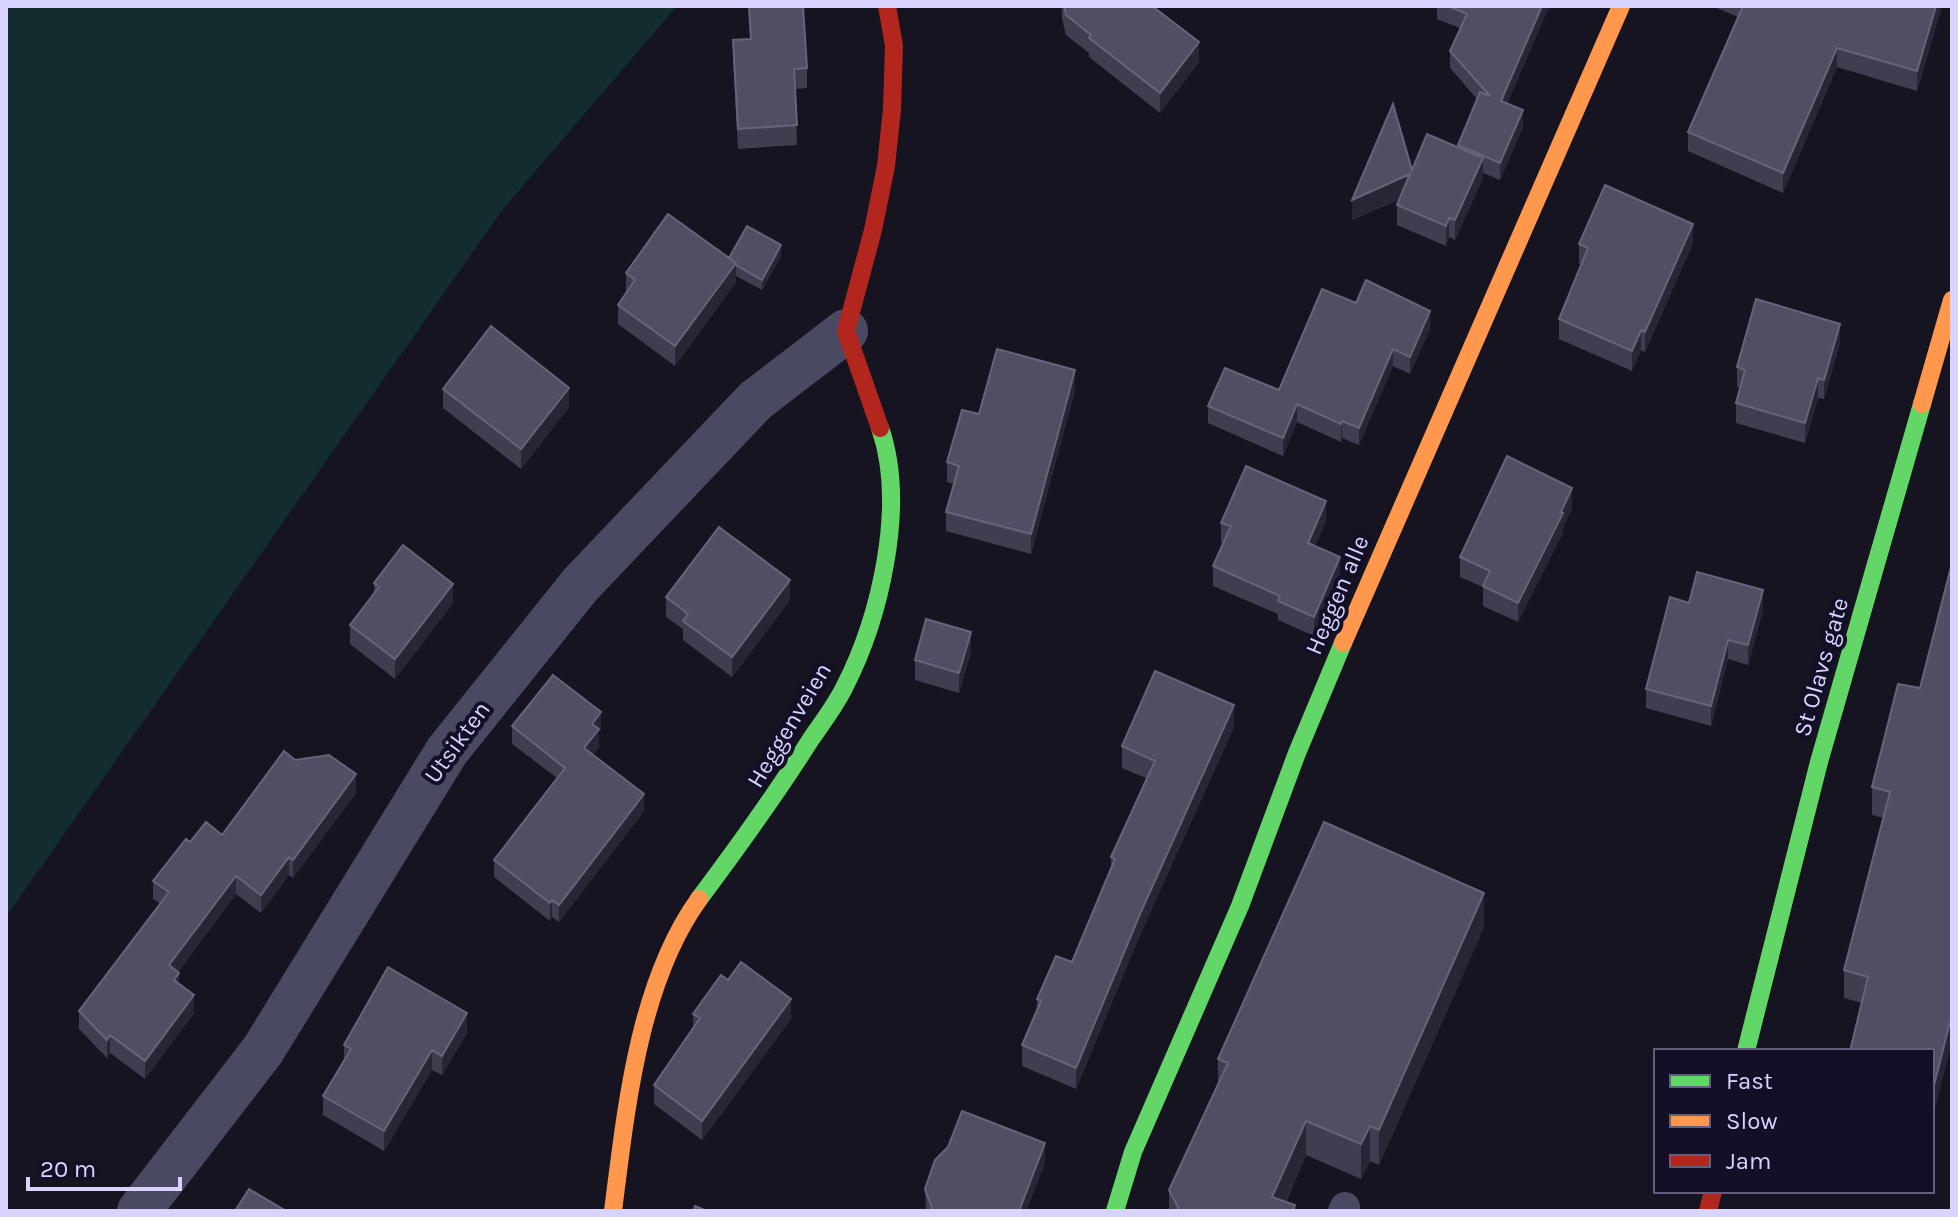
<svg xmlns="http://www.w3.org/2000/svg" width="1958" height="1217" font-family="Karla,sans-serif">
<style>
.green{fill:#132c2d}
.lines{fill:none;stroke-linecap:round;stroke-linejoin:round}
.lane{stroke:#4a4962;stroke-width:30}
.street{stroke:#4a4962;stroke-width:44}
.fast{stroke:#63d668;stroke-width:18}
.slow{stroke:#ff974d;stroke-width:18}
.jam{stroke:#b3261e;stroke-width:18}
.wall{fill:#403d50}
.shaded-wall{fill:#282635}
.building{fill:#504e63;stroke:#66637b;stroke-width:2}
.labels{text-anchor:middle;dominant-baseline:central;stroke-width:8;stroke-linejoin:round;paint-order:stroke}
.street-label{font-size:24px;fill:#d9d4ff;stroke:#130f26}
</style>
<rect width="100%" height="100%" fill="#161421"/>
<!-- green -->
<path class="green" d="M6,6H677L503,209L6,917Z"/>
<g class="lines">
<!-- lane -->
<path class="lane" d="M1343,1211L1345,1207"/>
<!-- street -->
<path class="street" d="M139,1211L263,1050L447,751L580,585L756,400L846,331"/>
<!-- fast -->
<path class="fast" d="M699,899C738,847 776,794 811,739C822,723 835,706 844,688C880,618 907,505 880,428
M1746,1051L1819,762L1922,404
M1115,1211L1133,1152L1240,906L1297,753L1343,643"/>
<!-- slow -->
<path class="slow" d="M1922,404L1952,300
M1343,643L1621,6
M613,1211C626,1110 638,984 699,899"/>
<!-- jam -->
<path class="jam" d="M880,428L846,331L873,230L886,166L892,109L894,46L887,6
M1708,1211L1713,1191"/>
</g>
<!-- wall -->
<path class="wall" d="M1062,6H1152L1199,62L1160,113L1089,57V53L1066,35L1062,19Z
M1437,6H1549L1507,103L1523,127L1500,180L1483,173V178L1455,240L1449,237L1446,246L1397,225V205L1400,199L1352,220L1412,170L1458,147L1477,99L1450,68V51L1460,28L1437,19Z
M1712,6H1942L1917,91L1837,67L1783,193L1688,151V132L1738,17Z
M749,7L807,68V88L795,89L797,145L738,149L733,59V40L750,39Z
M1693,243L1645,352L1641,350L1632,371L1559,339V319L1581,264H1579V244Z
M781,256L762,290L736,276V282L675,366L618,324V305L626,293V273L729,258Z
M1356,303L1430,329L1410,374L1393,366L1359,445L1342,438L1341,442L1297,422L1283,456L1208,423V406L1279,390Z
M1840,343L1824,399L1818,398L1805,443L1736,423V403L1740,388L1737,387V367Z
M443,389L569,407L521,469L443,408Z
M1075,390L1031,554L946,531V512L954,484L947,482V462L979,414Z
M1572,508L1563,528V533L1518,622L1483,606V587L1460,577V557Z
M1326,521L1315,546L1340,576L1314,636L1278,620V614L1213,586V566L1223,543L1221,542V523Z
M1952,563V1050L1862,1003L1844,998V970L1884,818L1872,815V787L1920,688Z
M374,583L453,603L395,679L350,644V625L374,594Z
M666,597L790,600L732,677L683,640V629L666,617Z
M1689,603L1763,610L1748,665L1728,659L1711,726L1646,708V689Z
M971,652L959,693L915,680V660Z
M512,726L601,729L599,732V747L593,754L644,811L559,922L552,917L550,921L494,877V860L557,778L512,744Z
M1234,727L1140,935L1076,1089L1022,1066V1045L1037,1010V999L1072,962L1111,870V857L1146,778L1122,768V746Z
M295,760L356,793L293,878L289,875L261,913L236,894L178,972L179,984L194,1013L145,1079L110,1053L107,1058L79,1029V1011L160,903L153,899V881L190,842L222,835Z
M1484,927L1379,1165L1370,1161L1361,1179L1306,1155L1286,1202L1295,1211H1169V1190L1218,1083V1059Z
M693,1014L791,1019L702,1140L654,1104V1085L693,1028Z
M467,1033L442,1075L432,1070L384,1151L323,1115V1096L344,1061V1045Z
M1045,1163L1026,1211H926L925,1189Z"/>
<!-- shaded-wall -->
<path class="shaded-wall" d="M1542,6H1549V8L1501,118V101Z
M1936,6H1942L1917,91V71Z
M1199,42V62L1160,113V93Z
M1837,48V67L1783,193V173Z
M1523,110V127L1500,180V163Z
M1483,158V178L1455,240V220Z
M1410,174V194L1352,220V200Z
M1449,218V237L1446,246V226Z
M1693,224V243L1645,352V332Z
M781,245V256L762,290V280Z
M736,263V282L675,366V346Z
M1430,311V329L1410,374V357Z
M1840,324V343L1824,399V380Z
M1641,330V350L1632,371V351Z
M1393,349V366L1359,445V428Z
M1075,370V390L1031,554V534Z
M1818,378V398L1805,443V423Z
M569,388V407L521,469V449Z
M1297,404V422L1283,456V438Z
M1342,421V438L1341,442V424Z
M1572,488V508L1563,528V533L1518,622V603Z
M1326,501V521L1308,562V543Z
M1340,557V576L1314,636V617Z
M790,580V600L732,677V657Z
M453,584V603L395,679V659Z
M1763,590V610L1748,665V645Z
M971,632V652L959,693V673Z
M1728,640V659L1711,726V706Z
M1234,705V727L1140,935L1076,1089V1068L1140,914Z
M601,712V729L599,732V747L584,765V748L592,724Z
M356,774V793L293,878V860Z
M644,794V811L559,922V905Z
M289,857V875L261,913V895Z
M236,876V894L169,983V965Z
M1484,893V927L1379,1165V1130Z
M552,900V917L550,921V903Z
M179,973V991L174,980Z
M194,995V1013L145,1079V1061Z
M791,999V1019L702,1140V1121Z
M467,1013V1033L442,1075V1056Z
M1950,1022V1050L1932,1121V1093Z
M110,1035V1053L107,1058V1040Z
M432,1050V1070L384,1151V1131Z
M1306,1121V1155L1281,1211L1272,1197Z
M1370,1126V1161L1361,1179V1144Z
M1045,1143V1163L1026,1211H1019Z"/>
<!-- building -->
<path class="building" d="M764,6H803L807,68L794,69L797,125L738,129L733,40L751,39L749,7Z
M1064,6H1152L1199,42L1160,93L1089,38L1091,35L1066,15Z
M1448,6H1542L1501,101L1523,110L1500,163L1458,145L1480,92L1490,96L1450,51L1467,14Z
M1743,6H1936L1917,71L1837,48L1783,173L1688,132Z
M1393,104L1412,170L1427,134L1483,158L1455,220L1449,218L1446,226L1397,205L1410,174L1352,200Z
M1605,185L1693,224L1645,332L1641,330L1632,351L1559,319L1588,248L1579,244Z
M668,214L736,263L675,346L618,305L635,280L626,273Z
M747,226L781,245L762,280L736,265V263L729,258Z
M1366,280L1430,311L1410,357L1393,349L1359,428L1342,421L1341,424L1297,404L1283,438L1208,406L1225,368L1279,390L1322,289L1356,303Z
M1756,299L1840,324L1824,380L1818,378L1805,423L1736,403L1745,370L1737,367Z
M491,326L569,388L521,449L443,389Z
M997,349L1075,370L1031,534L946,512L959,466L947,462L962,410L979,414Z
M1507,456L1572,488L1561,512L1563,513L1518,603L1483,586L1490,571L1460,557Z
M1246,466L1326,501L1308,543L1340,557L1314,617L1278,601L1280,596L1213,566L1231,526L1221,523Z
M719,527L790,580L732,657L683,621L688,614L666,597Z
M403,545L453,584L395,659L350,625L379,587L374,583Z
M1952,563V1023L1950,1022L1932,1093V1051H1850L1868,977L1844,970L1890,792L1872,787L1898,684L1920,688Z
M1697,572L1763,590L1748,645L1728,640L1711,706L1646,689L1670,597L1689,603Z
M926,619L971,632L959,673L915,660Z
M1155,671L1234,705L1140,914L1076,1068L1022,1045L1041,1001L1037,999L1056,956L1072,962L1115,859L1111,857L1155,761L1122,746Z
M553,675L601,712L592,724L599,729L584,748L644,794L559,905L552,900L550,903L494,860L565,768L512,726Z
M284,751L295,760L329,755L356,774L293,860L289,857L261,895L236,876L169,965L179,973L174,980L194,995L145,1061L110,1035L107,1040L79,1011L169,892L153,881L186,839L190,842L206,822L222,835Z
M1324,822L1484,893L1379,1130L1370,1126L1361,1144L1306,1121L1272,1197L1295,1205L1293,1211H1180L1169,1190L1228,1063L1218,1059Z
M741,962L791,999L702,1121L654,1085L700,1018L693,1014L721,975L728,980Z
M388,967L467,1013L442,1056L432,1050L384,1131L323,1096L351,1049L344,1045Z
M962,1111L1045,1143L1019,1211H933L925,1189L935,1160L948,1147Z
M249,1189L286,1211H235Z
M695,1206L707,1211H693Z"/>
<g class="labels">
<!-- street labels -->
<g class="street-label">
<text transform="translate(1337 595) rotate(-67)">Heggen alle</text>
<text transform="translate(1821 667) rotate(-74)">St Olavs gate</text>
<text transform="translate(789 725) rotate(-59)">Heggenveien</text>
<text transform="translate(457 742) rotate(-54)">Utsikten</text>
</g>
</g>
<!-- border -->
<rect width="1958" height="1217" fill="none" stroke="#d9d4ff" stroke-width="16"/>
<!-- legend -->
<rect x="1654" y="1049" width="280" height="144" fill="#130f26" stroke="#625e7d" stroke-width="2"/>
<rect x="1670" y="1075" width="40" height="12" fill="#63d668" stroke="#625e7d" stroke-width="2"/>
<text x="1726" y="1089" font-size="24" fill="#d9d4ff">Fast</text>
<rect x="1670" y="1115" width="40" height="12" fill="#ff974d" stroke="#625e7d" stroke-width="2"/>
<text x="1726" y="1129" font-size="24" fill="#d9d4ff">Slow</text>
<rect x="1670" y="1155" width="40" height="12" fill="#b3261e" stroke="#625e7d" stroke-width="2"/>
<text x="1726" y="1169" font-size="24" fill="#d9d4ff">Jam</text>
<!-- scale -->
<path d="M28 1177v12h152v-12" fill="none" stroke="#d9d4ff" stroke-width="4"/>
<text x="40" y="1177" font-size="24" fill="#d9d4ff" stroke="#130f26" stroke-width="6" paint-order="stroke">20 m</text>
</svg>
